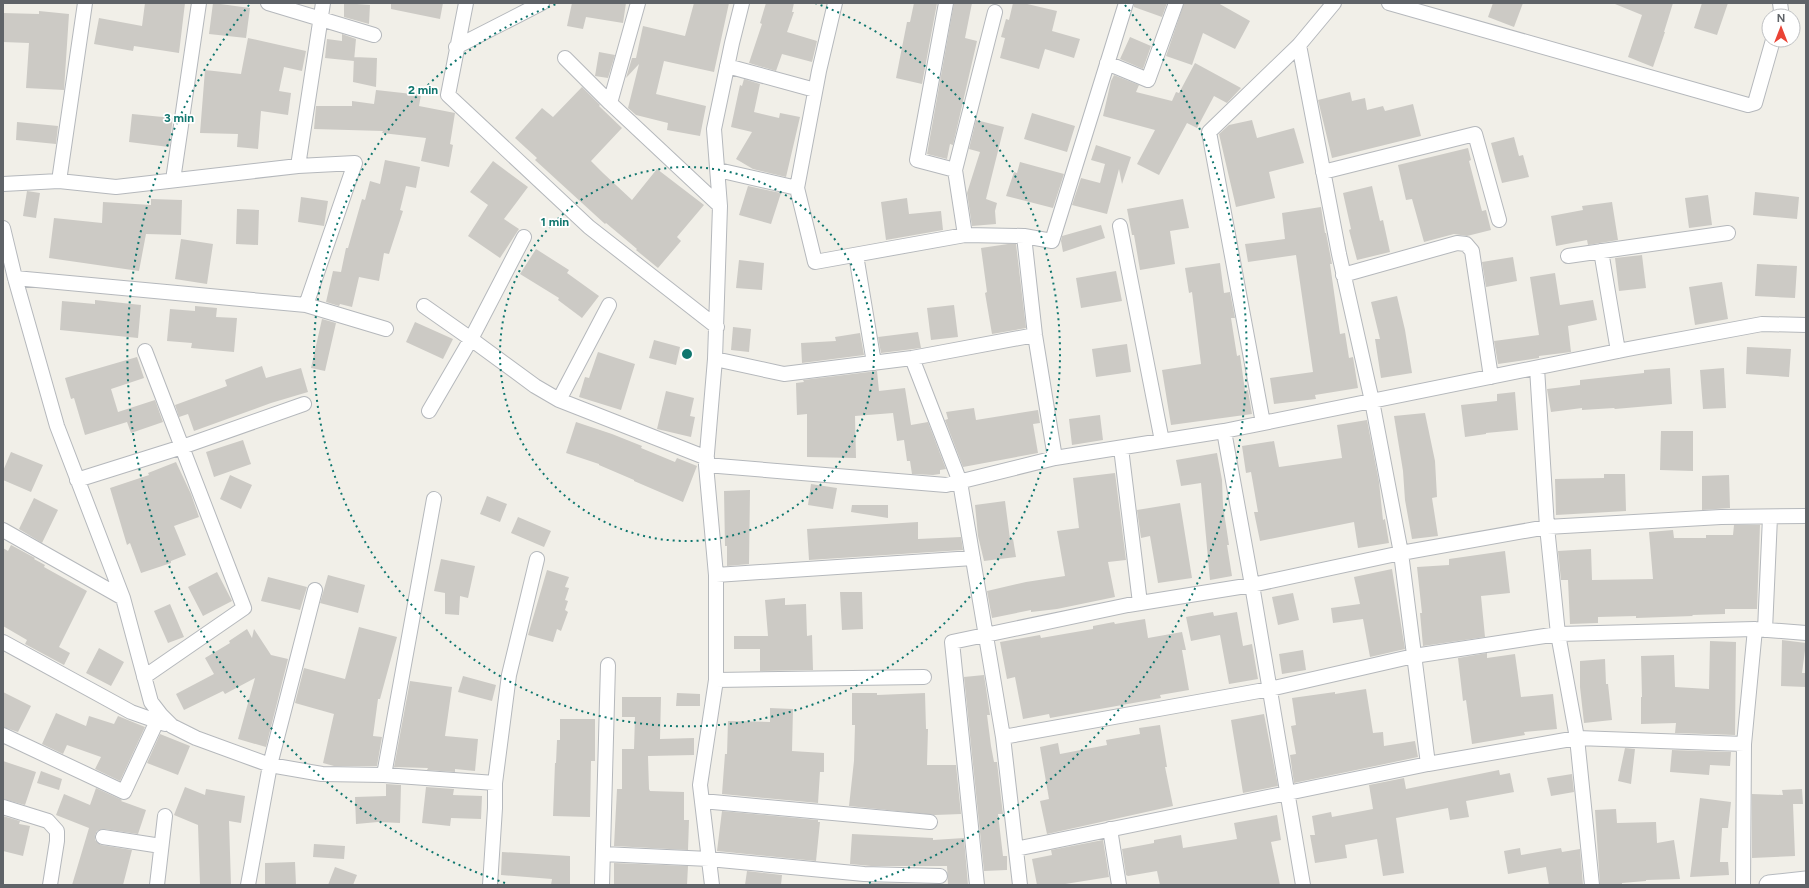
<svg xmlns="http://www.w3.org/2000/svg" width="1809" height="888" font-family="Figtree,sans-serif">
<style>
.building{fill:#cccac5}
.lines{fill:none;stroke-linecap:round;stroke-linejoin:round}
.street-casing{stroke:#b5b8bc;stroke-width:16}
.secondary-casing{stroke:#b6babf;stroke-width:21}
.street{stroke:#fff;stroke-width:14}
.secondary{stroke:#fff;stroke-width:19}
.ring{fill:none;stroke:#0f766e;stroke-width:2;stroke-dasharray:2 4}
.centre{fill:#0f766e;stroke:#fff;stroke-width:2}
.ring-label{font-size:12px;text-anchor:middle;font-weight:bold;fill:#0f766e;stroke:#fff;stroke-width:3.5;stroke-linejoin:round;paint-order:stroke}
</style>
<rect width="100%" height="100%" fill="#f1efe8"/>
<!-- building -->
<path class="building" d="M145,3H185L179,53L134,46L133,51L94,44L99,18L142,26Z
M213,3L250,8L246,38L209,34Z
M344,3L370,5L369,24L344,17Z
M391,3H443L440,19L391,9Z
M572,3H626L623,23L586,17L583,29L567,26Z
M694,3H729L714,72L664,61L656,94L706,106L700,136L667,130L668,123L636,115L628,108L639,64L626,78L632,58H636L643,26L685,36Z
M766,3H794L792,12H794L787,32L817,41L812,62L782,54L776,71L749,63L762,24L760,23Z
M914,3H937L922,84L896,78L907,22H910Z
M954,3H972L965,38L977,41L953,145L950,144L947,159L927,154Z
M1013,3H1023L1057,11L1052,31L1080,39L1074,58L1045,49L1039,69L1000,58L1005,38L1001,37L1006,19L1009,20Z
M1134,3H1167L1162,17L1134,7Z
M1184,3H1218L1250,21L1235,49L1203,33L1192,65L1166,56Z
M1493,3H1523L1514,27L1488,17Z
M1615,3H1673L1664,32H1665L1653,67L1628,57L1642,15L1615,4Z
M1702,3H1728L1717,35L1694,28Z
M39,11L69,14L64,90L26,88L29,43L3,42V13L39,14Z
M342,34L356,39L354,61L325,58L327,39L342,41Z
M1130,37L1151,46L1143,69L1120,59Z
M248,38L306,51L302,71L284,67L279,91L291,93L288,115L261,111L258,149L237,147L238,134L200,133L205,70L241,74Z
M599,52L615,55L608,78L595,76Z
M354,57L377,58L376,87L353,82Z
M1195,63L1241,88L1227,103L1214,96L1197,128L1187,123L1159,175L1137,164L1155,130L1103,116L1111,81L1114,75L1139,85L1136,92L1172,101L1176,92L1179,93Z
M744,79L760,84L754,112L779,118L780,113L800,117L786,177L753,169L736,159L752,132L731,127L740,85L742,86Z
M582,87L600,105L599,106L622,128L591,161L603,173L632,200L657,169L704,205L677,237L681,241L658,268L636,250L637,249L606,223L605,224L535,160L537,158L515,138L542,108L553,117Z
M376,90L421,95L419,106L455,113L450,144L453,145L449,167L421,161L426,138L382,133L383,131L314,129L316,106H352V101L374,104Z
M1350,92L1352,101L1365,98L1367,110L1383,106L1385,111L1413,104L1421,136L1332,158L1318,100Z
M1032,113L1075,126L1067,152L1024,139Z
M132,114L173,118L169,147L129,142Z
M976,120L1004,127L986,199L997,203L995,211L996,224L972,226L967,193L980,152L969,149Z
M1252,120L1257,138L1294,128L1304,163L1269,172L1275,198L1236,207L1219,134L1229,125Z
M17,122L58,126L56,144L16,140Z
M1514,137L1519,156L1523,155L1529,177L1502,183L1491,143Z
M1096,145L1131,157L1122,184L1119,169L1107,214L1072,205L1081,178L1100,183L1105,164L1091,160Z
M1468,148L1471,160L1469,161L1482,211L1486,210L1491,230L1467,236L1454,234L1424,242L1412,199L1406,200L1398,165Z
M385,160L420,167L416,188L406,186L400,210L403,211L389,254L384,253L379,281L359,277L352,307L340,304L339,306L326,302L333,271L341,272L346,248H348L362,199L365,200L370,181L380,184Z
M493,161L528,187L504,219L519,229L500,258L468,236L488,205L470,192Z
M1020,162L1064,174L1053,208L1006,196L1014,172L1017,173Z
M748,186L781,193L771,224L739,215Z
M1372,186L1380,221L1383,220L1390,252L1357,260L1349,230L1351,229L1343,193Z
M27,191L40,193L36,218L23,216Z
M1755,192L1799,197L1797,219L1753,215Z
M1708,195L1712,225L1689,228L1685,198Z
M301,197L328,201L324,226L298,222Z
M907,198L909,214L941,211L943,230L886,240L881,202Z
M151,199L182,200L181,235L146,234L139,271L49,258L54,218L102,223L103,202L151,205Z
M1183,199L1189,228L1170,231L1175,264L1140,270L1134,235H1132L1127,209Z
M1612,202L1618,240L1588,245L1587,240L1556,246L1551,216L1583,210L1582,206Z
M1321,207L1325,233H1326L1332,264H1330L1340,334L1345,333L1349,358L1353,357L1358,388L1315,395L1316,399L1274,404L1270,378L1313,372L1296,255L1248,262L1245,244L1285,239L1282,213Z
M237,209L259,210L258,245L236,244Z
M1101,225L1105,238L1063,252L1061,241L1062,236Z
M181,239L213,244L207,284L175,279Z
M1008,244H1016L1026,328L992,334L985,293L987,292L981,248Z
M536,249L569,270L567,273L599,296L582,318L558,300L559,298L520,274Z
M1642,255L1646,288L1619,291L1615,258Z
M1513,257L1517,281L1486,287L1482,262Z
M739,260L764,263L762,290L736,288Z
M1220,263L1224,293L1230,292L1235,318H1231L1237,356L1240,355L1245,391L1248,390L1252,414L1171,425L1162,370L1201,364L1192,292L1189,293L1185,268Z
M1757,264L1797,266L1795,298L1755,296Z
M1116,271L1122,301L1081,308L1076,278Z
M1555,273L1560,305L1593,300L1597,320L1568,326L1571,352L1539,356V358L1498,364L1494,341L1539,335L1530,277Z
M1722,282L1728,319L1695,325L1689,287Z
M1397,296L1405,330L1412,373L1381,378L1375,339H1380L1371,302Z
M95,300L141,305L138,338L60,330L62,301L95,304Z
M954,305L958,337L931,340L927,308Z
M195,306L217,308L216,317L237,318L234,352L191,348L192,343L167,341L170,309L195,311Z
M322,319L336,323L325,371L311,368Z
M415,322L453,339L443,359L406,342Z
M733,327L751,329L749,352L731,350Z
M918,332L921,348L881,353L878,337Z
M860,333L864,355L802,363L801,343L836,341L835,337Z
M654,340L680,347L676,365L649,358Z
M1127,344L1131,372L1096,377L1092,349Z
M1747,347L1791,349L1789,377L1746,374Z
M598,352L635,364L621,410L579,397L585,377L589,378Z
M137,357L144,378L111,389L118,412L155,400L163,422L131,433L127,422L85,435L74,398L71,399L65,378Z
M262,366L266,378L301,368L308,392L271,403L194,431L188,414L179,417L175,405L227,386L225,380Z
M1670,368L1672,404L1615,409L1614,408L1582,410V408L1551,412L1547,389L1580,385V380L1644,373V370Z
M1724,368L1726,408L1703,409L1700,370Z
M877,371L879,391L905,388L911,425L928,422L946,469L940,470V474L933,475L912,474L910,461H907L904,440L897,441L893,413L855,416L856,458L807,457V414L797,415L796,383L804,382L803,380Z
M666,391L694,398L690,416L695,417L691,437L657,429Z
M1515,392L1518,430L1486,433V434L1465,437L1461,405L1497,401V394Z
M974,408L976,420L1038,410L1040,423L1033,424L1038,453L963,467L945,420L948,419L946,412Z
M1425,413L1435,461L1437,497L1432,498L1438,536L1412,539L1405,500L1403,471L1394,416Z
M1100,415L1103,440L1072,445L1069,419Z
M1367,420L1379,482L1383,520L1385,519L1389,543L1358,548L1354,522L1260,541L1254,512H1258L1251,472L1246,473L1242,446L1274,441L1279,467L1342,458L1337,425Z
M576,422L612,434L642,446L641,448L675,462L677,458L697,466L683,502L634,481V480L599,465V464L566,453Z
M1661,431H1693V471L1660,470Z
M243,440L251,464L214,477L206,452Z
M11,452L43,465L31,492L3,480V471Z
M1217,453L1222,480L1223,506L1229,545H1227L1232,576L1210,580L1201,483L1181,486L1176,460Z
M176,462L191,494L199,517L174,526L186,555L171,561V563L141,573L130,543L127,545L110,488L149,475L148,473Z
M1115,473L1126,560L1108,562L1115,597L1057,609L1031,612V610L992,618L987,591L1026,582L1065,576L1057,531L1079,528L1073,478Z
M1604,474H1625L1626,511L1556,515L1555,479L1604,478Z
M230,475L252,485L241,509L220,499Z
M1729,475L1730,508L1702,510V476Z
M811,484L837,488L833,509L808,505Z
M750,490L749,564L727,566V546H725L724,491Z
M487,496L507,504L500,522L480,514Z
M34,498L58,510L42,543L19,529Z
M1005,501L1010,539H1013L1016,557L984,561L978,536L975,505Z
M1180,503L1192,578L1158,583L1150,536L1141,538L1137,510Z
M852,505H888V518L851,512Z
M518,517L551,531L544,547L511,533Z
M918,522V539L961,537L963,550L809,560L807,529Z
M1734,525H1760L1757,609H1725V614L1692,615L1693,616L1636,618V616L1598,617V623L1570,624L1568,580H1561L1558,551L1591,549L1592,580L1653,579L1649,532L1673,530L1674,538H1706V535H1733Z
M11,545L35,558L34,559L45,565L44,567L87,591L59,647L70,653L64,665L25,644L27,640L3,626V548L8,551Z
M1505,551L1510,593L1481,596L1485,637L1423,646L1420,613H1422L1417,567L1449,565V559Z
M441,559L475,566L468,598L460,596L459,615L445,614V593L434,591Z
M1392,569L1405,649L1370,657L1363,619L1333,623L1331,608L1360,604L1354,577Z
M547,570L569,577L565,587L569,588L565,600L568,601L565,610L568,612L561,631L557,629L553,642L528,635Z
M217,572L232,601L203,616L188,587Z
M328,575L365,585L358,613L320,603Z
M268,577L307,587L300,610L261,601Z
M840,592H862L863,629L842,630Z
M1293,593L1299,620L1278,625L1272,597Z
M785,598V605L806,604L807,636L812,635L813,670L760,671V649H734V636H768L765,600Z
M170,604L184,637L168,643L154,611Z
M1213,612L1214,616L1237,612L1243,646L1252,644L1258,679L1229,684L1220,635L1191,641L1186,617Z
M1145,619L1148,638L1182,632L1186,650H1182L1189,690L1160,695L1161,698L1050,718L1049,714L1023,719L1015,677L1007,679L1000,642L1040,635L1041,638L1093,629V626L1114,622L1115,624Z
M359,627L397,637L380,699H378L373,736L382,737L377,766H334L323,763L334,714L295,703L304,668L345,679Z
M247,629L252,638L254,629L271,655L288,659L266,747L238,739L255,678L225,694L223,691L184,710L176,694L214,674L205,658L230,643L229,641Z
M1782,640L1806,643L1802,673H1806V687L1781,686Z
M1710,641L1736,642L1735,735L1675,733L1676,723L1641,724V697H1642L1641,656L1674,655L1675,687L1709,689Z
M99,648L124,662L111,686L86,673Z
M1303,650L1306,670L1282,674L1279,654Z
M1487,653V658L1515,654L1521,697L1553,694L1557,729L1524,732L1525,735L1472,744L1466,700L1463,701L1458,658Z
M1605,659L1606,684H1608L1612,720L1584,723L1580,687V661Z
M984,675L990,715H987L991,746L994,762H997L1001,798L1003,814H998L1003,856H1007V870L984,871L964,677Z
M463,676L496,685L492,701L458,692Z
M410,681L452,687L445,736L478,739L475,771L455,769V772L427,770L428,768L394,767Z
M1366,689L1373,733L1383,732L1384,746L1415,741L1418,757L1294,783L1290,755L1296,754L1291,726L1296,725L1292,698L1335,692V694Z
M3,692L31,706L18,732L3,727Z
M677,693L700,694V706H676Z
M852,693H877V695L925,693L926,729H928L927,765H956L961,814L935,815L849,806L854,761L855,725H852Z
M622,697H661L660,739L694,738V755L648,756L649,789L650,791L684,792V820H689L688,850L614,846L617,789H622V749H634L635,717H622Z
M770,708L793,709L792,751L824,753V772H820L818,803L722,794L725,754H727L728,721L770,722Z
M56,713L86,726L89,716L114,724L118,716L145,727L120,781L95,769L101,757L67,745L63,754L42,744Z
M1264,714L1278,786L1243,793L1231,720Z
M560,719H595V761H591L590,817L553,816L555,763H556L557,740H560Z
M1160,725L1167,767H1165L1173,806L1047,834L1040,801L1049,799L1040,747L1058,743L1060,754L1107,745L1106,740L1140,734L1139,728Z
M160,734L190,746L178,775L147,763Z
M1625,748L1635,749L1631,784L1618,781Z
M1672,750L1731,752L1730,766L1710,765L1709,775L1670,772Z
M3,761L36,772L25,805L3,799Z
M1499,770L1500,775L1510,773L1514,792L1466,801L1469,817L1450,820L1448,808L1396,818L1404,873L1383,876L1377,839L1345,845L1347,858L1315,863L1310,835H1315L1312,816L1331,812L1332,817L1373,809L1369,785L1404,778L1406,789Z
M41,771L62,779L59,790L37,783Z
M1572,774L1574,792L1551,796L1547,778Z
M386,784L401,785L400,823L378,822L356,824L355,797L386,796Z
M185,787L205,795L206,789L245,796L241,823L229,821L231,885H200L198,825L174,815Z
M426,787L454,789L453,795L482,796L481,819L451,818L450,826L422,823Z
M96,788L122,800L121,801L146,810L138,834L104,829L97,831L95,835V840L101,845L132,850L123,885H72L89,828L56,815L64,794L90,805Z
M1802,789L1803,804H1793L1795,856L1752,858V794L1783,795L1782,790Z
M1700,798L1731,802L1728,828H1722L1720,862H1728L1729,875L1690,877Z
M1616,809L1617,823L1656,822L1657,843L1674,840L1680,879L1646,880V881L1622,883V885H1600L1595,810Z
M722,811L818,820V822H820L816,861L717,851Z
M1277,815L1281,840L1271,842L1280,885H1160L1157,871L1128,876L1126,875L1122,849L1154,843V840L1181,835L1183,848L1237,839L1234,823Z
M3,816L20,821L19,824L30,826L23,856L3,851Z
M852,834L933,838V840L964,838L968,885H948L947,866H871L850,864Z
M1103,840L1109,877L1059,885H1037L1032,859L1052,855L1051,850Z
M314,844L345,846L344,859L313,857Z
M1520,848L1521,855L1561,848L1562,852L1580,849L1583,885H1549L1546,867L1508,874L1504,851Z
M502,852L570,856V885H551L552,879L501,875Z
M295,862L296,885H265V863Z
M614,863L688,866L687,885H614Z
M335,867L357,875L353,885H328Z
M747,871L782,875L781,885H745Z
M871,883L923,884V885H871Z"/>
<g class="lines">
<!-- street casing -->
<g class="street-casing">
<path id="street" d="M268,3L374,35
M466,3L448,95L589,227L717,327
M835,3L819,71L797,188L815,262L965,235L1024,236L1035,335L1055,458
M946,3L917,160L955,170L965,235
M1389,3L1748,105L1755,103L1773,40
M1779,16L1781,10L1780,3
M1299,45L1339,254L1372,401L1401,553L1428,764
M456,47L542,3
M565,58L610,103L638,3
M1107,63L1148,80L1176,3
M727,66L815,90
M610,103L720,206
M298,166L323,3
M718,170L797,188
M955,170L995,12
M1323,172L1475,134L1499,220
M173,180L199,3
M59,181L85,3
M3,184L59,181L116,187L298,166L355,163L306,305L15,278
M1120,226L1162,441
M3,228L15,278L57,426L123,598L151,702L161,715L172,726L196,738L270,765L322,774L384,775L495,783V808L490,885
M1024,236L1052,241L1126,3
M524,237L471,339L535,386L559,400L707,458
M1601,251L1618,351
M856,255L874,363
M1568,256L1728,233
M1343,275L1457,243L1466,244L1472,251L1491,377
M306,305L386,329
M424,306L471,339L429,411
M912,358L960,482L1003,737L1020,885
M715,359L784,374L912,358L1035,335
M1537,368L1547,527L1558,634L1577,738L1592,885
M559,400L609,305
M1263,423L1209,132L1299,45L1334,3
M1224,431L1252,585L1303,885
M1121,448L1140,603
M706,465L946,485L1055,458L1224,431L1628,349L1762,324L1806,325
M77,480L182,447L304,404
M3,530L123,598
M716,575L973,558
M1765,630L1770,517
M3,642L131,712L165,724
M144,677L244,608L145,351
M716,680L924,677
M3,735L124,792L157,721
M1003,737L1270,689L1414,656L1558,634L1755,629L1806,633
M384,775L434,499
M495,783L509,675L537,559
M702,801L930,822
M3,807L48,821L57,831V841L50,885
M1110,829L1119,885
M103,837L161,846
M1016,849L1428,764L1577,738L1744,744
M603,854L709,859L864,874L940,876
M157,885L165,816
M248,885L270,765L315,590
M602,885L608,665
M712,885L700,785L716,680V575L706,465L715,359L720,206L714,129L732,43L742,3
M977,885L952,642L1128,605L1252,585L1401,553L1547,527L1721,517L1806,516
M1743,885L1744,744L1755,629"/>
</g>
<!-- secondary casing -->
<g class="secondary-casing">
<path id="secondary" d="M1769,885L1806,881"/>
</g>
<!-- street -->
<use href="#street" class="street"/>
<!-- secondary -->
<use href="#secondary" class="secondary"/>
</g>
<!-- distance rings -->
<g class="ring">
<circle cx="687" cy="354" r="187"/>
<path d="M815 3A373 373 0 1 1 559 3"/>
<path d="M505 883A560 560 0 0 1 249 5M1125 5A560 560 0 0 1 869 883"/>
</g>
<circle cx="687" cy="354" r="6" class="centre"/>
<g class="ring-label">
<text x="423" y="94">2 min</text>
<text x="179" y="122">3 min</text>
<text x="555" y="226">1 min</text>
</g>
<!-- border -->
<rect width="1809" height="888" fill="none" stroke="#5f6368" stroke-width="8"/>
<!-- north arrow -->
<g transform="translate(1781 28)"><circle r="19" fill="#ffffff" stroke="#bfc1c3"/>
<path d="M0-3L7 15L0 10L-7 15Z" fill="#ea4335"/>
<text y="-6" font-size="11" font-weight="bold" text-anchor="middle" fill="#5f6368">N</text>
</g>
</svg>
